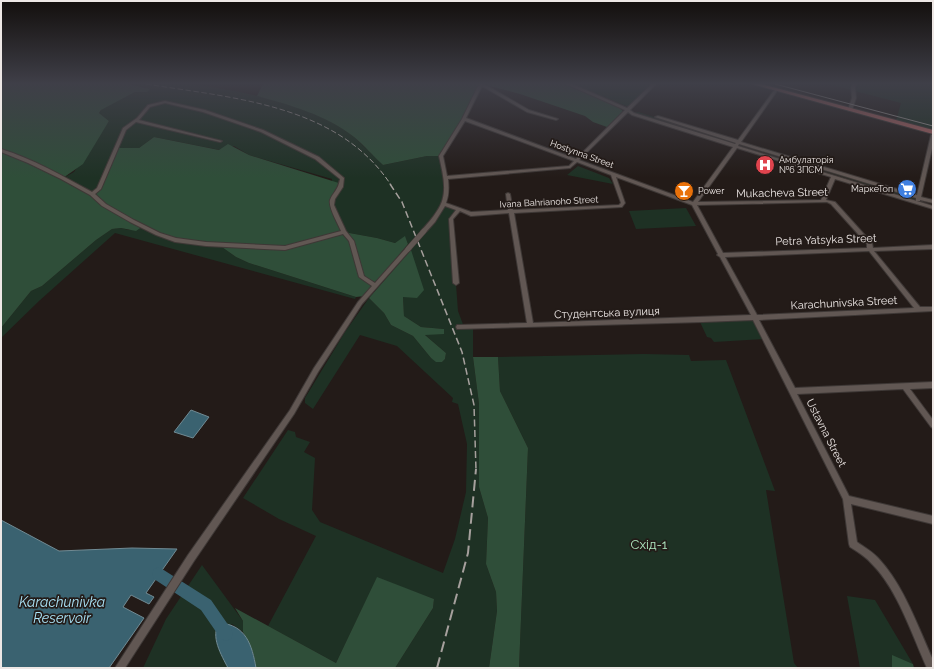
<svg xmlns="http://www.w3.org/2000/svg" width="934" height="669" font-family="Raleway,sans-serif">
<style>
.green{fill:#1e3124}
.forest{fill:#2f4e39}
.water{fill:#3a6270;stroke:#708a93}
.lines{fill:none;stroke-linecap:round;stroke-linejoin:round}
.river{fill:#3a6270;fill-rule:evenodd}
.minor-casing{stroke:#3e3836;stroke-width:2}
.major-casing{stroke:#3e3836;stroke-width:2}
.minor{fill:#615753;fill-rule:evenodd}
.major{fill:#b16564;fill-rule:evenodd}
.tram{stroke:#a6a09d;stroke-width:1}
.rail-far2{stroke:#a6a09d;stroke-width:1;stroke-dasharray:5.5 2.5;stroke-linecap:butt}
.rail-far1{stroke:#a6a09d;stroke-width:1.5;stroke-dasharray:7 3.5;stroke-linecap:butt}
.rail{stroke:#a6a09d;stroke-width:2;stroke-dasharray:11 5.5;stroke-linecap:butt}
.minor-bridge-casing{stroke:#3e3836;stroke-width:6;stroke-linecap:butt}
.minor-bridge{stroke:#615753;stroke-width:5}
.labels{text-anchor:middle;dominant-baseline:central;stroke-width:3.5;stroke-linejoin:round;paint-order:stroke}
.far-street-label{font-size:9px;fill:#ede7e5;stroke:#231b18}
.far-poi-label{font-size:9px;fill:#ede7e5;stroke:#231b18;text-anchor:start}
.street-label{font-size:11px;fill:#ede7e5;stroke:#231b18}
.near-park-label{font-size:13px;fill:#aee7c0;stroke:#231b18}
.near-water-label{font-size:14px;font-style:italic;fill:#abe4f8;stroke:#231b18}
</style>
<rect width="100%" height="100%" fill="#231b18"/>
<!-- green -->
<path class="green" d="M129,84C148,84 168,83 187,84C236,89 316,105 354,137C364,146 374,156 383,165L427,156H441L445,178V204L459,209L451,217L458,311L464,327H473V357L479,404V487L488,518L486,564L496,592L497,611L489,668H395L433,608L434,599L377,578L336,663L268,626L316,536L279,519L243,498L288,430L295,432L296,437L310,442L304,452L315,458L312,510L320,522L443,573L455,539L466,492L467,444L458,404L452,402L453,398L397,346L360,335L313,409L305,403V398L345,332L369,298L384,313L391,325L413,336L431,358L442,362L445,359L446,353L424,334L444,329L421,327L404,316L403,297L411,250L405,237L395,243L377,238L344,232L332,205V179L249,155L234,146L220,150L154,137L139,148L92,194L63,178L74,172L109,121L99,113L102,109L135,92H147L145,87Z
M573,84H651L630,106H626Z
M828,84H933V131L896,121L901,103Z
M635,112H638L731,141L728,142Z
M744,146H747L914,198L917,200Z
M578,166L609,178L613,184L567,175Z
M686,208L696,226L636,229L629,211Z
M143,226L219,245L236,257L249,263L356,297L355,299L115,233L39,301L1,338V328L31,291L42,286L96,240L112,229L121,228L129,230Z
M753,319L764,339L714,342L711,338L707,337L700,322Z
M644,354L689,355L691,361L726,360L775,491L766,490L794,663L798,668H519L528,448L500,391L498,357Z
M202,565L243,621V632L232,624L216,640L228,668H143L166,619Z
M847,596L875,600L913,664L892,656V668H860Z"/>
<!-- forest -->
<path class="forest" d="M1,84H129L150,89L147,92H135L101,110L99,113L109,121L83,164L63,178L92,194L99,189L116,148H139L154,137L219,150L228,144L249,155L342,184L332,202L344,232L377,238L395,243L405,236L408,244L365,296L356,297L249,263L236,257L219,245L175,240L143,226L136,231L121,228L112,229L96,240L42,286L31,291L1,328Z
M263,84H481L464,119L441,156H427L383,165C373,156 364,145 354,137C326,115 290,105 257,96Z
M482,84H564L618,107L623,111L607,127L593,122L585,116L520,94Z
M411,250L424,290L417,298L403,297L404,316L421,327L444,329V334L425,335L446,353L445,359L442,362H436L431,358L413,336L391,325L384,313L369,298Z
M473,357H498L500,391L528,448L519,668H489L497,611L496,592L486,564L488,518L479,487V404Z
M377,577L434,599L433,608L395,668H256L253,653L243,632V621L235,608L336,663Z
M892,655L913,664L914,668H892Z"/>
<!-- water -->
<path class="water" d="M191,410L209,417L193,438L174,432Z
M1,520L59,551L132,548L177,549L146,593L154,597L149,604L131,595L123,607L144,618L109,668H1Z
M220,623C246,625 252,645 256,668H228C222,656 209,635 220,623Z"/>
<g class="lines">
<!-- river -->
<path class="river" d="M159,567L211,600L231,629L233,634L231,639L226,641L221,639L201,610L154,579L152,574L154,569Z"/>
<!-- minor casing -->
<g class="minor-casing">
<path id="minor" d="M479,84H484L529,110L558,119L556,120L527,112L482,86L466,118L576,159L625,110L566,84H572L627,108L652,84H656L630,110L634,113L735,144L736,143L655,117L658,116L738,140L775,89H777V91L741,142L917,195L931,135L933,134V144L921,197L933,200V203L920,200V201H916V198L739,144L738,146L933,206V209L835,179L826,200L835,202L872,243L873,248L933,245V249L874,251L920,307H933V311L759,320L795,388L933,382V388L910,389L933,420V428L931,427L903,389L797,394L849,496L933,516V524L851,504L857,542C864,547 873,552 879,559C904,586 918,627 933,660V668H927C912,635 898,590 872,564C866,557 858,552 850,547L849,544L843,499L753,320L703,322L457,329L456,327L457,325H459L527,323L509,213L471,216L460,211L453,219L459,283L456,285L453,283L449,219L456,210L445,206L435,222L426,232H422L421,231C427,224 433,218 437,211C449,194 443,175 439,156L462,119ZM628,112L632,115L733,147L693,202L579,160ZM465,121L574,161L569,166L447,176L443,156ZM737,148L831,177L821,200L698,202ZM577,162L611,175L621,203L619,205L513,210L510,194L508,193L506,194L508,210L471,212L446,203C449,195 449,188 448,179L570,168ZM616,177L692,205L718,254L717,255L720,257L751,315L533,323L514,213L622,207L625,203ZM827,202L831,204L867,244V248L723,253L697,205ZM869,251L914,308L757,315L725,257Z
M853,84H857L855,87L856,98L852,110L850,111L848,110L852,98L851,87Z
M165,101L205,110L263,130L319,157L344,178L343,187L335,199L334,205L346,231L354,241L364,276L375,283L406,248H410L411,249L362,304L318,372L294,414L194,561L125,668H115L188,555L290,410L314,368L358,302L372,286L359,277L349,241L343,234L285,250L206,246L175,242L156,235L130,222L102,206L90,195L61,179L28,163L1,152V149C33,159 63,176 92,192L97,188L123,128L137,118L148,105ZM165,103L203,112L261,132L315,159L340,179C338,191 333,192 330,200C328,207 338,224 341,231L285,246L206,242L176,238L160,233L134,220L106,204L95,194L101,189L126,130L136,122L220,142L222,141L139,120L150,107Z"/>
</g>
<!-- major casing -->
<g class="major-casing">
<path id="major" d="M752,84H761L933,130V134Z"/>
</g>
<!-- minor -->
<use href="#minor" class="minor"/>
<!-- major -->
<use href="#major" class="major"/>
<!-- tram -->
<path class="tram" d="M775,84L933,126"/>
<!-- rail-far2 -->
<path class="rail-far2" d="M146,84C232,98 338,104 391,185"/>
<!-- rail-far1 -->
<path class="rail-far1" d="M390,184L402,202L462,352L474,405L476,470"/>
<!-- rail -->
<path class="rail" d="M437,668L468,553L476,469"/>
<!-- minor-bridge casing -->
<g class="minor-bridge-casing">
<path id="minor-bridge" d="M408,249L424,231"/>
</g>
<!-- minor-bridge -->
<use href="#minor-bridge" class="minor-bridge"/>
</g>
<!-- sky -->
<linearGradient id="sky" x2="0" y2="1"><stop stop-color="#130f0d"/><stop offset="0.47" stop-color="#3f3f48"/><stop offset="1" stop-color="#3f3f48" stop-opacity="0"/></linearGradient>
<rect width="934" height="178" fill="url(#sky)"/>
<!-- icons -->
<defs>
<g id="hospital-disc" transform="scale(1)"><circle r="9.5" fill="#e0444e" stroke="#231b18"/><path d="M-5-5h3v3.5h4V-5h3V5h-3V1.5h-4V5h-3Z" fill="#fff"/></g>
<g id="supermarket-disc" transform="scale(1)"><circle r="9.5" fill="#3f7fe0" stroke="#231b18"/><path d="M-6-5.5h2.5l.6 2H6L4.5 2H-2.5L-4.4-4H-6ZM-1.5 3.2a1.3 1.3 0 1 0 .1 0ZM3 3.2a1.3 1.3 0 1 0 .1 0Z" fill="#fff"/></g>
<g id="bar-disc" transform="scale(1)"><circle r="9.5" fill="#e8710a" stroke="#231b18"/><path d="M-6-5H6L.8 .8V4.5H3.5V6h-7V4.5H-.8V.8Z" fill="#fff"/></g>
</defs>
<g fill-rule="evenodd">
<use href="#hospital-disc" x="765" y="165"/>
<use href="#supermarket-disc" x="907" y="189"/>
<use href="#bar-disc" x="684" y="191"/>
</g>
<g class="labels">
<!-- far-street labels -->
<g class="far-street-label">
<text transform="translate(582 154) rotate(20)">Hostynna Street</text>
<text transform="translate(549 202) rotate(-3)">Ivana Bahrianoho Street</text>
</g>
<!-- far-poi labels -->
<g class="far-poi-label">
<text x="779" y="160">Амбулаторія<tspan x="779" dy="10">№6 ЗПСМ</tspan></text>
<text x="893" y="189" text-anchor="end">МаркеТоп</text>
<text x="698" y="191">Power</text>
</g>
<!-- street labels -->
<g class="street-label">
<text transform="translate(782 193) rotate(-1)">Mukacheva Street</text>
<text transform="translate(826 240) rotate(-2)">Petra Yatsyka Street</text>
<text transform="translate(844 303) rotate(-3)">Karachunivska Street</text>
<text transform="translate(607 313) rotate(-2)">Студентська вулиця</text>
<text transform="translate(826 433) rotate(63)">Ustavna Street</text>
</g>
<!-- near-park labels -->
<g class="near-park-label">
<text x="649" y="544">Схід-1</text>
</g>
<!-- near-water labels -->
<g class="near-water-label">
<text x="62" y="602">Karachunivka<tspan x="62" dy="16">Reservoir</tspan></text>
</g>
</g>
<!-- border -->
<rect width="934" height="669" fill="none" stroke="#ede7e5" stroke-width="4"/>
</svg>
